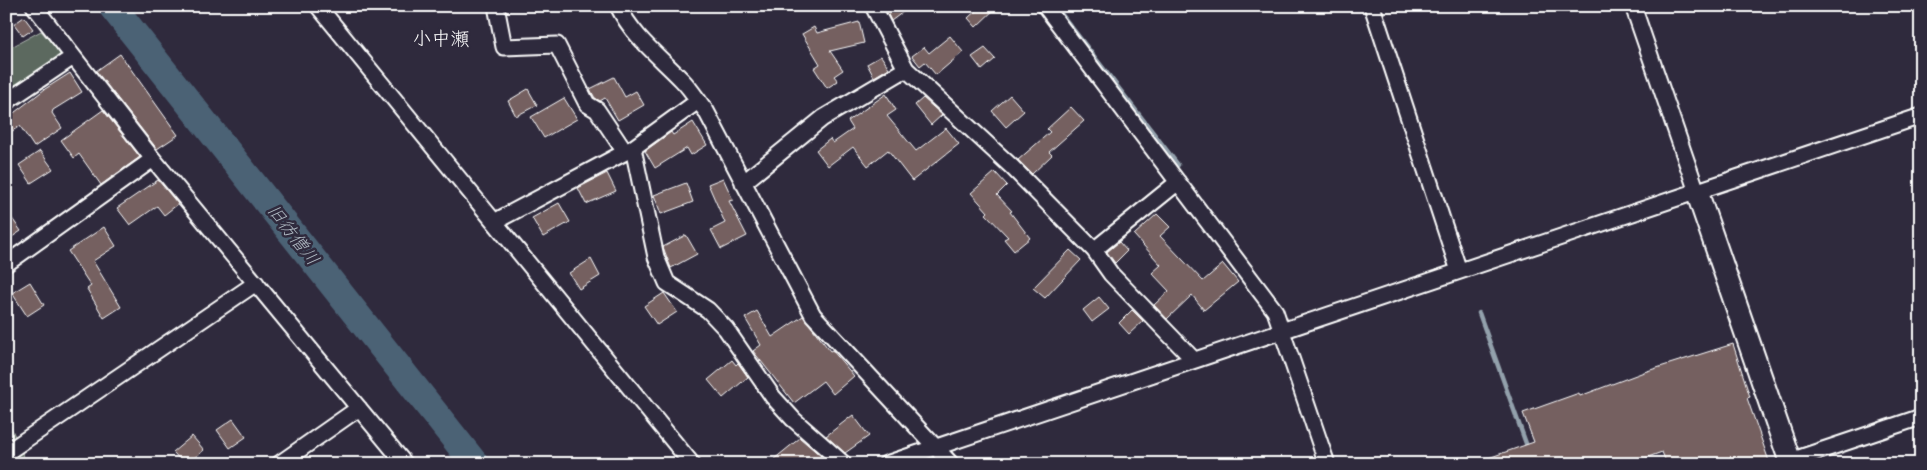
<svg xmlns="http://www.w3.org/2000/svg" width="1927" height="470" font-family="'Comic Neue','Klee One',sans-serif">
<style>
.green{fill:#5b695f;stroke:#adb4af}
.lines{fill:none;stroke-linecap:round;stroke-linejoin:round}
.stream{stroke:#93a1ac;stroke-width:4.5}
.river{stroke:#4b6275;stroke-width:28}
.building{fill:#746061;stroke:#fff}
.street-casing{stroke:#fff;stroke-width:19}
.secondary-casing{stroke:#fff;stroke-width:25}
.street{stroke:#2f2a3d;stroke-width:15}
.secondary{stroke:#2f2a3d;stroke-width:21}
.labels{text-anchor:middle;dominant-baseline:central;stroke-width:5;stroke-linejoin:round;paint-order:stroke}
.water-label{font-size:18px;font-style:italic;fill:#aeb8c1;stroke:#2f2a3d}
.quarter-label{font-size:19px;fill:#fff;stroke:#2f2a3d}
</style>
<rect width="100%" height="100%" fill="#2f2a3d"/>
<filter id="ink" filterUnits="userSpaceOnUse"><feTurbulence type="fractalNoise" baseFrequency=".02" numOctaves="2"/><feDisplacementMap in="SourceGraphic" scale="10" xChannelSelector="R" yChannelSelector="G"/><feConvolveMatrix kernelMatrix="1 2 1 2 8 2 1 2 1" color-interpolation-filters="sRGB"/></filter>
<g filter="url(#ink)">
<!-- green -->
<path class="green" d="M41,31L67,61L11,93L6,86V50Z
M6,417L7,418L27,464H6Z"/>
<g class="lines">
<!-- stream -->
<path class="stream" d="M1055,6L1178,165
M1479,313L1528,449"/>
<!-- river -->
<path class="river" d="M112,6L475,464"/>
</g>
<!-- building -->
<path class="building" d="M884,6H911L891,21Z
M981,6H998L976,27L968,18Z
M24,17L33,29L23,36L14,24Z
M859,22L864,43L830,51L843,70L834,76L838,81L827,88L814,68L820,64L802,34L814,27L817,33Z
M950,36L963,52L936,75L925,62L920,66L912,56L924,47L929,53Z
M985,48L995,59L982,70L972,57Z
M120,54L178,135L157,149L96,71Z
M881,56L889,68L874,77L867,64Z
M70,73L82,92L53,110L52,113L62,128L34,147L20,126L6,135V119L45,89Z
M614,77L625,97L636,91L644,105L618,120L605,98L600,101L595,98L590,89Z
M528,89L537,105L516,116L508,101Z
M886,94L896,110L887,116L916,151L946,128L959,144L912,181L888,150L868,166L853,147L828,166L816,150L830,139L833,143L853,129L848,121Z
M1010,95L1024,111L1006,127L992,111Z
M564,98L577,119L544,138L531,117Z
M923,98L942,115L931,125L915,105Z
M1071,107L1084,121L1049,152L1052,155L1032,174L1018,160L1050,132L1047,129Z
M103,110L140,157L101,185L79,154L74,158L61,140Z
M693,122L707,145L691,155L687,148L655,168L645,151L671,132L673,135Z
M40,151L53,169L31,183L19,165Z
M995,172L1007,185L997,195L1012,211L1010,212L1030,238L1014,251L1004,239L1008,237L986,214L988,212L971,193Z
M607,173L616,191L586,204L578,188Z
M723,178L733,200L729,201L747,236L721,249L711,230L725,223L708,184Z
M158,180L178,204L164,215L157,206L130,225L117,208Z
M686,183L693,202L661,214L654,195Z
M559,203L570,222L543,237L532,218Z
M6,210L21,231L6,241Z
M1157,214L1170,227L1160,236L1203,281L1223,264L1238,282L1204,310L1192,295L1167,319L1154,305L1169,291L1152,273L1161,265L1134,235Z
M104,227L116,246L93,261L121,307L104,318L87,289L91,286L68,251Z
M686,235L697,254L671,268L663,247Z
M1119,242L1127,251L1115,263L1107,252Z
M1070,250L1081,260L1045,298L1033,288Z
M591,259L600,276L579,289L569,273Z
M30,282L44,305L27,316L12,293Z
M664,293L677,312L657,325L644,306Z
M1099,297L1109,309L1092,322L1083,310Z
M1132,310L1143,321L1129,334L1119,323Z
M757,311L772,337L803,316L830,351L832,350L854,376L833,394L823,381L794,403L753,351L761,345L745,318Z
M1733,344L1750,397L1747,398L1770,464H1667L1662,452L1629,464H1477V462L1534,442L1523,413L1579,393L1580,396L1644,372Z
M732,360L736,365L738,363L748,377L723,398L708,380Z
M853,415L869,436L845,453L826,436Z
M233,419L246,437L230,448L217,430Z
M192,436L204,450L187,464H184L173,452Z
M800,438L821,456L812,464H768Z"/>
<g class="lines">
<!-- street casing -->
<g class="street-casing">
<path id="street" d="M34,6L153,159L405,464
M318,6L692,464
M496,6L504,47L557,45L587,104L597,110L625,152
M618,6C633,37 659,56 682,80C691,89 698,101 706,111L813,315L951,464
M873,6L906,69L1012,167L1094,250L1111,274L1193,359
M1045,6L1275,311L1327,464
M1372,6L1459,271
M1633,6L1697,192
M6,102L73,57
M633,148L656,257L667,283L708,310L726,329L773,397L793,419L844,464
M743,183L823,118L906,69
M496,221L633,148L698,101
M1094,250L1178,182
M6,264L153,159
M6,453L256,283
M1790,461L1921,417
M279,464L359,408
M886,464L1921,116"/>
</g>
<!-- secondary casing -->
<g class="secondary-casing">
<path id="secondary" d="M1697,192L1791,464"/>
</g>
<!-- street -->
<use href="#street" class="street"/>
<!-- secondary -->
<use href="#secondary" class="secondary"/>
</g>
</g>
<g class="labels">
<!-- water labels -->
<g class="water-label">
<text transform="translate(293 235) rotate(52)">旧彷僧川</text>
</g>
<!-- quarter labels -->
<g class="quarter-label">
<text x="441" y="39">小中瀬</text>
</g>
</g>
<!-- margin -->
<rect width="1927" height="470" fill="none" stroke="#2f2a3d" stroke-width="25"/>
<rect x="12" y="12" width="1902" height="445" fill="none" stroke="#fff" stroke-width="2" filter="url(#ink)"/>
</svg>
